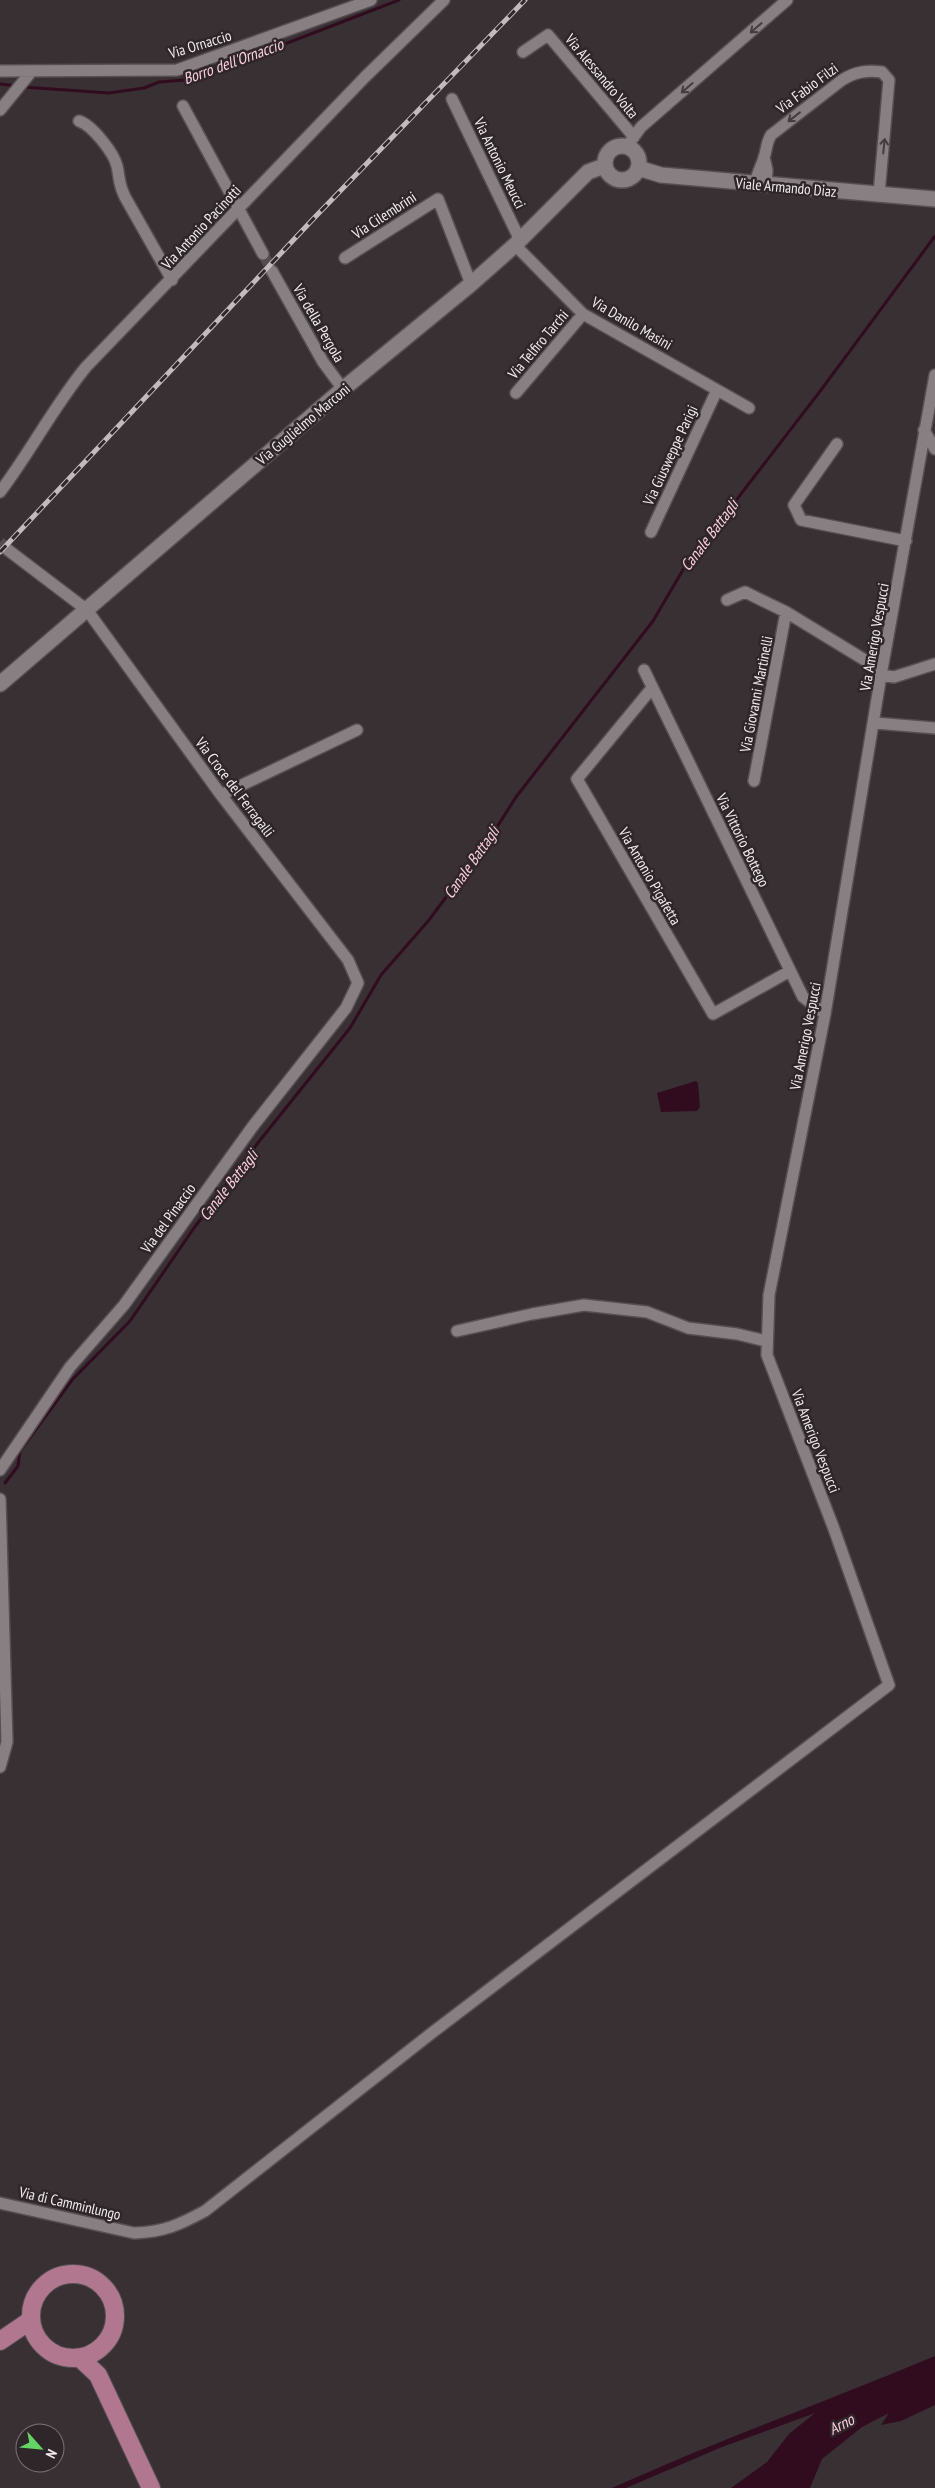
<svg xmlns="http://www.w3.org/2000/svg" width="935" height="2488" font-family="'PT Sans Narrow',sans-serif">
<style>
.water{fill:#310c1e}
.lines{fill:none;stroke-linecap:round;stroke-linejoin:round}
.stream{stroke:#310c1e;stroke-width:3}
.street-tunnel{stroke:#544c4f;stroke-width:11;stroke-dasharray:11 5.5;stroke-linecap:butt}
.street-casing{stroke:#564f52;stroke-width:14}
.secondary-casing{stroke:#564f52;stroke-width:18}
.primary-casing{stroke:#564f52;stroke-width:20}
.street{stroke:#887f82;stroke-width:11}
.secondary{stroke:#887f82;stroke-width:15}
.primary{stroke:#b0778f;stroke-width:18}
.rail-casing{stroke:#c1bbbd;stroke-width:5}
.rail{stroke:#2e2629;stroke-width:3;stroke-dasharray:9;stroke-linecap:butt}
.oneway{stroke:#443c3f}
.labels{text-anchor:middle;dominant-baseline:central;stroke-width:5;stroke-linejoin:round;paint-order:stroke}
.street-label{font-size:15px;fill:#f1ecee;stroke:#2e2629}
.water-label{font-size:16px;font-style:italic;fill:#fdcfe0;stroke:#2e2629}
</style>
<rect width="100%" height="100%" fill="#383033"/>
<!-- water -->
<path class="water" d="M696,1081L698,1083L700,1107L697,1111L661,1112L657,1093Z
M935,2356V2405L901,2421L881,2425L889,2413L862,2427L822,2459L810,2488H731L767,2462L789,2434L815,2413L722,2447L626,2488H612C718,2440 828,2401 935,2356Z"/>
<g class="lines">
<!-- stream -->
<path class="stream" d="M0,84L17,86
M23,87L109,93L144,88L159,82L185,80L217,70L399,0
M5,1483L18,1466L20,1451L72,1380L130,1321L194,1228L257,1144L350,1028L381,975L429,920L490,838L516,797L653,621L684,568L821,390L935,236"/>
<!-- street-tunnel -->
<path class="street-tunnel" d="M263,254L272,271
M0,542L8,550"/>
<!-- street casing -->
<g class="street-casing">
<path id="street" d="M523,52L548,35L634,137
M0,71L177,70L371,0
M452,99L520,240
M183,106L263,254
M0,110L31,72
M79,121C92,125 114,153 117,166C120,179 118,183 125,197L172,280
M627,146L641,127L787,0
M764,157L767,170L766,185
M755,184C757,174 761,167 764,158C767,149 766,143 771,135L842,80C855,72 866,70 882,72L889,80L879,194
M515,245L583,314L749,408
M345,258L438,199L471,284
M272,271L323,362L343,389
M516,393L583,314
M924,430L935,449
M837,444L794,505L801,520L906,541
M0,492C31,451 54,406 86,367L365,77L444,0
M651,532L717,390
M727,600L745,592L786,612L873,665L881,675
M644,670L803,997L825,1014
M881,675L894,677L935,664
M652,688L577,779L713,1014L790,971
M875,723L935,728
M754,781L786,612
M221,795L357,730
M457,1331L532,1314L584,1305L647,1312L688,1328L737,1334L766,1341
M0,1470L70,1367L124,1305L253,1126L346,1008L358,983L348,960L221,795L87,610L8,550
M0,1499L7,1742L0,1767
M0,2203L134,2233C164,2232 179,2225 205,2211L433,2032L889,1685L834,1529L767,1355L769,1295L825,1014L881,675L935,375"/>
</g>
<!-- secondary casing -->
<g class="secondary-casing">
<path id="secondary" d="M605 163a17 17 0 1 1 34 0a17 17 0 1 1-34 0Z
M638,168L661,175L935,199
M0,684L343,389L471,284L515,245L588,172L604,166"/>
</g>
<!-- primary casing -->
<g class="primary-casing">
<path id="primary" d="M31 2316a42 42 0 1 1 84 0a42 42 0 1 1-84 0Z
M0,2341L31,2320
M80,2358L98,2375L151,2488"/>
</g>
<!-- street -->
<use href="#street" class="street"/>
<!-- secondary -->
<use href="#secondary" class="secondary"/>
<!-- primary -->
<use href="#primary" class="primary"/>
<!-- rail casing -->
<g class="rail-casing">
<path id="rail" d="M0,552L316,216L525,0"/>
</g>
<!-- rail -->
<use href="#rail" class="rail"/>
</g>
<!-- one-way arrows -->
<defs><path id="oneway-shaft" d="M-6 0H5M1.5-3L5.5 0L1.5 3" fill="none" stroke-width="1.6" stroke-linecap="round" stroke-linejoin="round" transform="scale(1.25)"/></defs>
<g class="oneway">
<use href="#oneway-shaft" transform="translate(756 28) rotate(139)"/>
<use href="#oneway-shaft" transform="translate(687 88) rotate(139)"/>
<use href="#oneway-shaft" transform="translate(794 117) rotate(142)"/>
<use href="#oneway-shaft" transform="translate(884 146) rotate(-84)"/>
</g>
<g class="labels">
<!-- street labels -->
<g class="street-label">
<text transform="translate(200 44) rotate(-17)">Via Ornaccio</text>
<text transform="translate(602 76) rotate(50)">Via Alessandro Volta</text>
<text transform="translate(807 88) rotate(-37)">Via Fabio Filzi</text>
<text transform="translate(500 163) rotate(64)">Via Antonio Meucci</text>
<text transform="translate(786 187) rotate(5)">Viale Armando Diaz</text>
<text transform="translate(384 215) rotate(-33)">Via Cilembrini</text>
<text transform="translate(201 227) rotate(-47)">Via Antonio Pacinotti</text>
<text transform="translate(319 323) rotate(60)">Via della Pergola</text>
<text transform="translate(632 323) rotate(30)">Via Danilo Masini</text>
<text transform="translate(538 344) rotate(-50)">Via Telfiro Tarchi</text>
<text transform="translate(303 424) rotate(-40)">Via Guglielmo Marconi</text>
<text transform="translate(670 455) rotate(-65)">Via Giusweppe Parigi</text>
<text transform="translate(874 637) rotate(-80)">Via Amerigo Vespucci</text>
<text transform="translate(756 694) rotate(-79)">Via Giovanni Martinelli</text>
<text transform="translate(235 787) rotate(53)">Via Croce del Ferragalli</text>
<text transform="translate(743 840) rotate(64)">Via Vittorio Bottego</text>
<text transform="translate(650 876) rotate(60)">Via Antonio Pigafetta</text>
<text transform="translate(805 1036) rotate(-79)">Via Amerigo Vespucci</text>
<text transform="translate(168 1218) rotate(-54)">Via del Pinaccio</text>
<text transform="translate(816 1441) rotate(69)">Via Amerigo Vespucci</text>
<text transform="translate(70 2203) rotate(13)">Via di Camminlungo</text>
</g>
<!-- water labels -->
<g class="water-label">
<text transform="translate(233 61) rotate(-20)">Borro dell'Ornaccio</text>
<text transform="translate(709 535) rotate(-53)">Canale Battagli</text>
<text transform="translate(471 862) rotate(-55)">Canale Battagli</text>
<text transform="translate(228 1185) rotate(-52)">Canale Battagli</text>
<text transform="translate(841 2424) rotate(-28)">Arno</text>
</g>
</g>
<!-- north arrow -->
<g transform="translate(40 2448) rotate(117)"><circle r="24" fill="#2e2629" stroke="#7c7578"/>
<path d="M0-4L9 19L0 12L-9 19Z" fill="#65d467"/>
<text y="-8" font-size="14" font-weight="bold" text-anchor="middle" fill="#f1ecee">N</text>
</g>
</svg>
